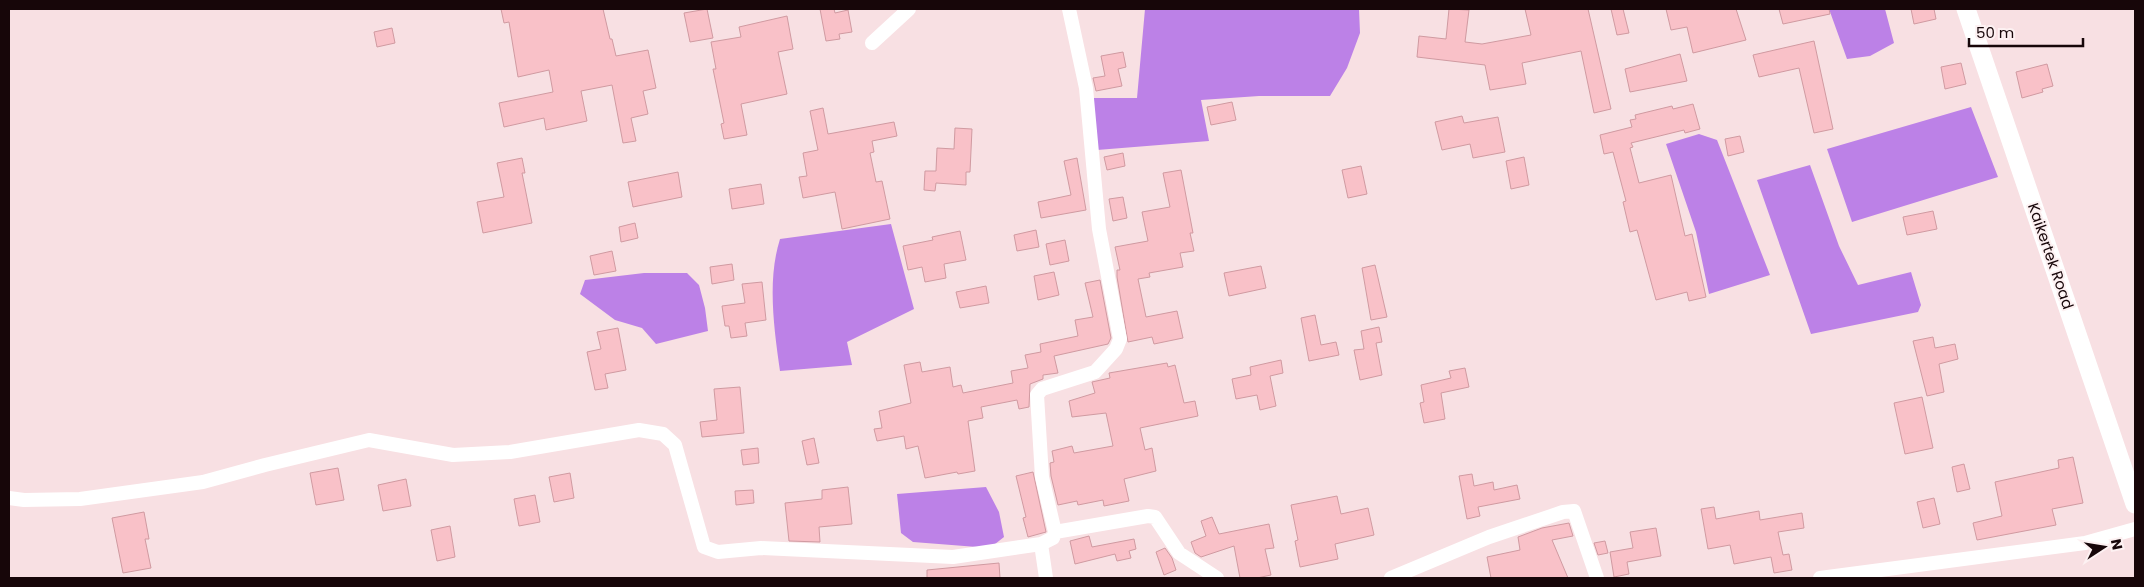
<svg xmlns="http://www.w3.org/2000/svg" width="2144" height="587" font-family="Poppins,sans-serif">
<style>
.water{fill:#bc81e7}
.building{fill:#f9c1c8;stroke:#d09aa1}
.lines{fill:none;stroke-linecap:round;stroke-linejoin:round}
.minor{stroke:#fff;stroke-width:14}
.secondary{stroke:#fff;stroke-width:19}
.labels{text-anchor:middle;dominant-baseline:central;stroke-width:4;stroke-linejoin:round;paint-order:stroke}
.street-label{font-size:15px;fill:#170609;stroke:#fdf1f2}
</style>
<rect width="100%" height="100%" fill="#f8e0e3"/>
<!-- water -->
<path class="water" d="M1145,9H1359L1360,33L1347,68L1330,96H1259L1201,100L1209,141L1097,150L1091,98H1137Z
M1829,9H1885L1894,43L1870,56L1847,59Z
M1971,107L1998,177L1852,222L1827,149Z
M1699,134L1717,140L1770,275L1709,294L1696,232L1666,144Z
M1810,165L1839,246L1858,285L1911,272L1921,305L1918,312L1811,334L1757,180Z
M891,224L914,309L847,342L852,365L780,371C774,328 767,280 780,239Z
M644,273H687L699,285L705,308L708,331L656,344L642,328L615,320L580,294L585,280Z
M986,487L999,512L1004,537L990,548L913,542L901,533L897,494Z"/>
<!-- building -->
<path class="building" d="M501,9H603L610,39H612L616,56L648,50L656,88L643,91L648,114L631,118L636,141L623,143L612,85L581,91L587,121L546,130L544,118L504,127L499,103L553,92L549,70L518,77L509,22L504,23Z
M707,9L713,38L690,42L684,13Z
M820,9H834L835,13L848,10L852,32L839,34L840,39L826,41Z
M1449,9L1469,10L1465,42L1482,44L1531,35L1525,9H1588L1611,109L1594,113L1581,51L1522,63L1526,84L1490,90L1485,65L1417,57L1419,36L1446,39Z
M1611,9H1623L1629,33L1617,35Z
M1666,9H1736L1746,40L1693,53L1687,27L1671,30Z
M1779,9H1829L1830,14L1783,24Z
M1911,9H1934L1936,19L1914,24Z
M787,16L793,49L778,52L787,94L741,104L747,135L724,139L721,124L724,123L713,69H716L711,42L741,37L739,27Z
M392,28L395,43L377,47L374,32Z
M1814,41L1833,129L1814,133L1799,68L1759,77L1753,55Z
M1123,52L1126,67L1118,69L1122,86L1096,91L1093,78L1105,76L1101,56Z
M1680,54L1687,81L1630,92L1625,69Z
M1961,63L1966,84L1945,89L1941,67Z
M2047,64L2053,86L2042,89L2043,92L2022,98L2016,72Z
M1232,102L1236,120L1211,125L1207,107Z
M1693,104L1700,129L1685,133L1684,130L1631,143L1633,147L1630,148L1639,183L1671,175L1685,236L1692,234L1706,297L1689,301L1687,292L1656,300L1637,230L1630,232L1623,202L1626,201L1613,152L1604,154L1600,135L1632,127L1630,120L1636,119L1635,115L1672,106L1673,109Z
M823,108L828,134L894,122L897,136L872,141L874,152L870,153L876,182L882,181L890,219L842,229L835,192L803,198L799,177L807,176L803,153L818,150L810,111Z
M1462,116L1464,123L1498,117L1505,152L1473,158L1470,144L1442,150L1435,122Z
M955,128L972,129L970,172H966V185L936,183L935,191L924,190L925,171H936L937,148L954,149Z
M1740,136L1744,152L1728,156L1725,139Z
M1123,153L1125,166L1107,170L1104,157Z
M1524,157L1529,185L1511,189L1506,161Z
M522,158L525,173H522L532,223L483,233L477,202L504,197L497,163Z
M1077,158L1086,210L1041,218L1038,202L1071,195L1064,161Z
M1361,166L1367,194L1348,198L1342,170Z
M1181,170L1193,233H1190L1194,251L1180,253L1183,267L1149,273L1150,277L1138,279L1146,317L1177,311L1183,338L1154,344L1152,337L1128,342L1117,277V270H1120L1115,247L1148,241L1142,212L1170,207L1163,173Z
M678,172L682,197L633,207L628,182Z
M761,184L764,204L732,209L729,189Z
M1123,197L1127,218L1113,221L1109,199Z
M1933,211L1937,229L1907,235L1903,217Z
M635,223L638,238L621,242L619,227Z
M1036,230L1039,247L1017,251L1014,235Z
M960,231L966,260L944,264L946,278L925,282L922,267L908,270L903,246L933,240L932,237Z
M1065,240L1069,261L1050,265L1046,244Z
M612,251L616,271L594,275L590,256Z
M732,264L734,280L712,284L710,267Z
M1375,265L1387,317L1371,320L1362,268Z
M1261,266L1266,288L1229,296L1224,273Z
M1054,272L1059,295L1038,300L1034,276Z
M1100,280L1111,338L1108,344L1054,356L1058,373L1043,375V379L1030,384L1029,407L1019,409L1017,400L981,407L983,418L968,421L975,471L958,474L957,472L925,478L918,446L906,449L904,436L877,441L874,429L882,428L879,411L911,403L904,365L920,362L922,372L950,367L953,387L961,385L963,393L1013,383L1011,371L1028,368L1025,355L1041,352L1040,344L1078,336L1075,320L1093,317L1085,283Z
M762,282L766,320L745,323L747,336L731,338L729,326H725L722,306L745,303L742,284Z
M986,286L989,303L960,308L956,292Z
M1315,315L1321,345L1336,342L1339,355L1309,361L1301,318Z
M1379,327L1382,342L1376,343L1382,375L1360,380L1354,350L1364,349L1361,331Z
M618,328L626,370L605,374L608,388L595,390L587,352L601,349L597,332Z
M1933,337L1935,348L1955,344L1958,359L1939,364L1944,392L1927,396L1913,341Z
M1281,360L1283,373L1270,376L1276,406L1260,410L1257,395L1236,399L1232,379L1251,375L1250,367Z
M1167,363L1168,367L1175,365L1184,403L1195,401L1198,416L1140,428L1145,450L1152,448L1156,471L1124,479L1129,501L1104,506L1103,500L1078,505L1077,501L1058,505L1051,476L1050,463L1054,462L1052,451L1072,446L1074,453L1113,446L1106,413L1072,417L1069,401L1095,393L1092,382L1110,378L1109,373Z
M1465,368L1469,387L1441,393L1445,419L1424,423L1420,403L1424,402L1421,385L1451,378L1449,371Z
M740,387L744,433L702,437L700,422L717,420L714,389Z
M1922,397L1933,448L1905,454L1894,403Z
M814,438L819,463L807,465L802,441Z
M758,448L759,463L743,465L741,450Z
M2073,457L2083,503L2052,509L2056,525L1977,540L1973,523L2002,516L1995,482L2059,468L2058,460Z
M1964,464L1970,489L1957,492L1952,467Z
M338,468L344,500L316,505L310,473Z
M1033,472L1046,532L1028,537L1023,518L1026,517L1016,476Z
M570,473L574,498L554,502L549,477Z
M1472,474L1474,486L1493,482L1494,490L1517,485L1520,499L1478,507L1480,516L1467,519L1459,476Z
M406,479L411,506L383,511L378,485Z
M848,487L852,524L819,527L820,542L789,541L785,503L822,499V490Z
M753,490L754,503L736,505L735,491Z
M535,495L540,522L519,526L514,499Z
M1337,496L1341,514L1368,508L1374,535L1335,544L1338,559L1300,567L1295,541L1298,540L1291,505Z
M1934,498L1940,524L1923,528L1917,502Z
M1714,507L1716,519L1759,511L1760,520L1802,513L1804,528L1778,532L1783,555L1789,554L1792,570L1774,573L1771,557L1734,564L1730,545L1708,549L1701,509Z
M144,512L149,539H145L151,568L123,573L112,518Z
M1212,517L1219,534L1269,524L1274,548L1265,549L1271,575L1257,578H1240L1234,546L1201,557L1195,553L1191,542L1206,536L1201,521Z
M1569,523L1573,536L1552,540L1568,578H1491L1487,557L1520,550L1518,537L1542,528Z
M450,526L455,557L437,561L431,530Z
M1656,528L1661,556L1627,562L1629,574L1614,577L1610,552L1633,548L1630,532Z
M1089,536L1092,547L1134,539L1136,549L1129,551L1131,558L1117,561L1115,554L1075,564L1070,541Z
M1605,541L1608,553L1598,555L1594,543Z
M1165,548L1172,558L1176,570L1164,575L1156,552Z
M999,563L1000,578H927V570Z"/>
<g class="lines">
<!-- minor -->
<path class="minor" d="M872,43L909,9
M9,498L24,500L80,499L203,482L265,465L369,440L453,455L510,452L639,430L663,434L675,445L704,547L718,552L761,548L953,557L1041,544L1053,538L1055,532L1042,477L1037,395L1042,389L1095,372L1116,349L1120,339L1099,229L1086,88L1069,9
M1055,532L1148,516L1155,517L1179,553L1217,578
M1041,544L1046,578
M1391,578L1489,537L1563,512L1574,511L1597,578
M1820,578L2085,543L2135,529"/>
<!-- secondary -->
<path class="secondary" d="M1966,9L2135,504"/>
</g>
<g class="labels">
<!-- street labels -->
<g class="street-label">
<text transform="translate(2051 256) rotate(71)">Kaikertek Road</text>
</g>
</g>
<!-- border -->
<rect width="2144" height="587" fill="none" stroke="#170609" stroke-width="20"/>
<!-- north arrow -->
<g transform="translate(2104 547) rotate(78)" stroke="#fdf1f2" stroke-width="4" paint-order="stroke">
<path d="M0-4L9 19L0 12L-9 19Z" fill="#170609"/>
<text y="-8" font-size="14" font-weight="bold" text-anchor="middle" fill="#170609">N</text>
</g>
<!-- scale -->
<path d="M1969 38v8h114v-8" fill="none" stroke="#170609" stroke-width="2.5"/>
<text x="1976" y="38" font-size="15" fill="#170609" stroke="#fdf1f2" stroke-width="4" paint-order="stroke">50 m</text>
</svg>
